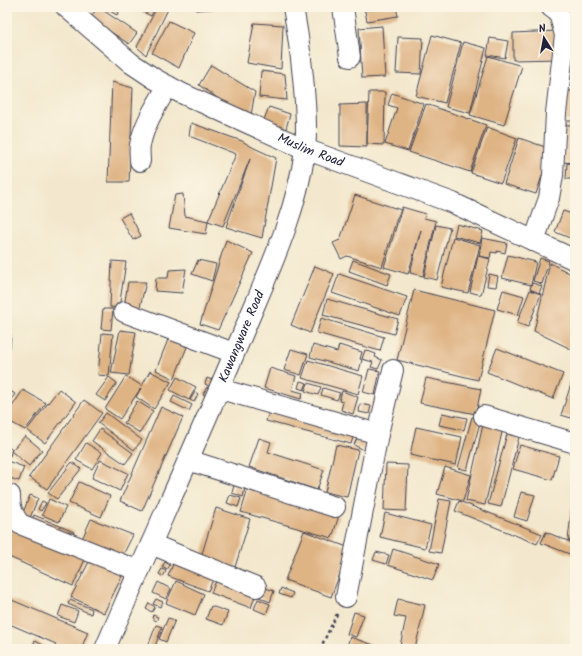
<svg xmlns="http://www.w3.org/2000/svg" width="582" height="656" font-family="Kalam,sans-serif">
<style>
.building{fill:#dfb485}
.lines{fill:none;stroke-linecap:round;stroke-linejoin:round}
.minor-casing{stroke:#414051;stroke-width:22}
.path{stroke:#414051;stroke-width:2.5;stroke-dasharray:3 3;stroke-linecap:butt}
.minor{stroke:#fff;stroke-width:20}
.labels{text-anchor:middle;dominant-baseline:central;stroke-width:3;stroke-linejoin:round;paint-order:stroke}
.street-label{font-size:13px;fill:#22223b;stroke:#fcf5e5}
</style>
<rect width="100%" height="100%" fill="#fcf5e5"/>
<filter id="ink" filterUnits="userSpaceOnUse"><feTurbulence type="fractalNoise" baseFrequency=".025" numOctaves="2"/><feDisplacementMap in="SourceGraphic" scale="8" xChannelSelector="R" yChannelSelector="G"/><feConvolveMatrix kernelMatrix="1 2 1 2 8 2 1 2 1" color-interpolation-filters="sRGB"/></filter>
<filter id="wash" filterUnits="userSpaceOnUse"><feTurbulence type="fractalNoise" baseFrequency=".012" numOctaves="4" result="noise"/><feDisplacementMap in="SourceGraphic" scale="16" xChannelSelector="R" yChannelSelector="G"/><feGaussianBlur stdDeviation="0.9" result="paint"/><feColorMatrix in="noise" values="0 0 0 0 0 0 0 0 0 0 0 0 0 0 0 0 0 1.4 0 .05"/><feComposite in="paint" operator="in"/></filter>
<g filter="url(#wash)">
<rect width="100%" height="100%" fill="#f3e8cd"/>
<g id="blocks">
<!-- building -->
<path class="building" d="M98,7L137,33L129,44L90,18Z
M102,7H121L117,15Z
M133,7H155L151,16Z
M157,7H169L146,55L137,47Z
M196,7H224V8L196,10Z
M364,7H396L398,16L367,21Z
M169,21L194,33L179,68L152,53Z
M254,23L283,25L281,69L247,63Z
M382,26L385,77L362,78L359,28Z
M558,31L559,59L513,60V33Z
M432,35L461,43L445,103L416,96Z
M398,37L423,38L421,74L396,73Z
M490,38L508,41L505,58L487,55Z
M463,42L486,48L470,113L446,107Z
M488,56L522,66L504,125L470,115Z
M211,65L255,92L250,121L199,85Z
M261,71L285,74L287,100L259,97Z
M112,82L133,88L129,182H108Z
M567,91H575V121H565Z
M369,92H385L384,145L367,144Z
M392,93L424,104L408,151L385,144L397,108L388,105Z
M367,104V147L340,146V105Z
M426,104L486,125L470,172L409,152Z
M269,107L290,114L284,136L261,127Z
M191,123L242,141L254,148L276,158L262,238L226,227L250,159L223,226L208,221L236,154L189,136Z
M564,125H575V163L562,162Z
M487,127L517,138L501,183L471,173Z
M519,138L551,149L536,194L504,184Z
M567,163L575,164V179H566Z
M183,194L185,216L208,221L206,234L169,228L175,195Z
M355,195L401,210L397,218L382,267L347,256L341,259L333,243L340,240Z
M402,207L426,214L424,218L436,221L423,276L410,273L421,230L408,274L384,267Z
M563,211L575,215V240L555,232Z
M129,213L141,236L133,240L120,218Z
M457,224L483,231L480,243L454,236Z
M436,225L450,228L437,280L424,277Z
M453,237L480,245L468,293L441,287Z
M482,238L507,243L505,253L497,251V253L491,252L490,258L479,256Z
M226,240L253,253L218,330L200,324Z
M508,255L536,262L531,285L502,278Z
M478,256L490,259L481,295L470,292Z
M540,258L549,261L542,284L533,281Z
M198,260L216,264L212,281L192,274Z
M353,260L391,274L387,285L349,271Z
M112,261L126,262L119,308L110,307Z
M550,263L575,276V338L573,350L534,331Z
M315,266L334,274L310,333L291,325Z
M186,269L182,293L155,291L156,278H168L169,270Z
M339,274L407,297L400,316L332,293Z
M489,274L498,276L496,287L487,286Z
M128,282H146L139,311L124,307Z
M532,283L542,286L539,293L530,289Z
M414,290L495,310L478,380L397,360Z
M503,290L524,296L518,315L497,309Z
M530,290L541,294L528,327L517,323Z
M327,299L398,319L394,334L323,315Z
M103,309H113L111,330L101,329Z
M321,318L384,337L380,351L317,333Z
M120,330L136,332L129,375L111,373Z
M102,333L113,334L109,376L98,375Z
M7,335H11L10,348H7Z
M169,337L187,347L174,379L156,370Z
M313,345L337,352L339,345L362,352L360,359L362,360L359,371L310,357Z
M497,348L563,374L553,399L487,372Z
M291,349L308,354L301,375L284,370Z
M365,350L376,354L375,357L382,360L378,369L371,367L373,362L362,359Z
M308,360L363,376L358,394L302,378Z
M270,368L296,376L292,390L303,393L301,399L264,388Z
M369,369L380,371L375,395L363,392Z
M150,371L171,382L154,409L136,397L141,388L120,419L105,409L126,376L142,386Z
M575,372V419L561,415Z
M109,377L117,383L105,401L96,395Z
M177,377L196,387L189,400L170,390Z
M207,378L217,382L215,389L205,384Z
M426,378L481,389L476,414L420,403Z
M300,381L307,383L304,390L298,388Z
M308,383L321,387L318,395L305,391Z
M207,387L214,391L209,398L203,394Z
M323,388L340,393L337,400L321,395Z
M7,389L15,394L7,406Z
M59,389L76,402L45,443L27,430Z
M23,390L46,403L25,430L7,420V414Z
M342,391L358,397L353,414L341,410L343,402L339,401Z
M195,392L198,394L194,402L190,400Z
M174,396L192,405L189,411L171,402Z
M84,400L102,413L47,489L29,477Z
M137,401L153,411L140,433L124,423Z
M360,404L371,406L369,414L359,412Z
M161,407L183,417L142,511L120,501Z
M270,408L355,431L351,444L266,421Z
M106,413L142,440L134,450L98,423Z
M442,413L467,418L464,430L439,425Z
M472,417L481,419L467,470L458,468Z
M484,420L504,424L485,505L466,501Z
M416,427L462,437L456,465L410,455Z
M100,429L133,453L125,464L92,441Z
M507,434L519,437L501,507L488,504Z
M25,436L42,450L29,466L11,451Z
M358,436L368,440L364,450L354,445Z
M259,438L271,442L268,452L324,470L317,490L249,467Z
M86,443L102,453L92,469L76,460Z
M336,445L358,450L347,497L325,492Z
M520,445L559,456L552,480L513,469Z
M7,447L12,449L10,456L7,455Z
M100,460L128,473L120,491L92,478Z
M7,461L24,467L19,481L7,477Z
M72,462L81,469L57,499L48,493Z
M386,464L408,465L406,511L384,510Z
M445,467L471,475L463,501L437,494Z
M79,482L110,496L101,517L69,503Z
M234,485L245,488L243,497L232,493Z
M574,488L575,489V541L568,540Z
M248,489L339,515L332,538L241,512Z
M521,492L535,495L527,521L514,517Z
M30,495L38,498L28,523L20,520Z
M230,495L241,498L238,507L227,503Z
M49,499L66,507L59,522L42,515Z
M439,499L451,501L441,553L429,551Z
M42,501L46,503L41,511L38,509Z
M459,501L542,534L537,544L455,511Z
M216,508L250,519L235,567L201,557Z
M385,513L431,525L425,548L380,537Z
M34,515L74,532L70,541L30,524Z
M91,519L133,535L122,557L82,539Z
M14,524L86,557L73,586L7,556V539Z
M304,531L350,548L331,597L285,580Z
M546,532L575,544V556L541,543Z
M393,549L439,564L433,580L388,565Z
M376,552L389,555L386,564L373,560Z
M92,556L124,572L104,613L71,597Z
M165,562L170,565L167,570L162,567Z
M174,562L214,577L208,591L168,576Z
M162,569L166,571L163,577L159,574Z
M125,577L129,579L120,598L116,597Z
M176,581L204,594L195,615L166,603Z
M216,581L255,596L251,608L211,593Z
M158,582L171,589L166,599L153,593Z
M263,587L274,591L270,602L259,597Z
M281,588L293,593L291,598L279,594Z
M7,598L88,632L81,649H54L56,644L7,623Z
M156,599L163,602L160,607L153,604Z
M258,599L270,604L266,614L254,609Z
M398,599L425,605L415,649L400,646L406,618L394,616Z
M70,600L92,609L91,614L68,604Z
M149,603L155,607L152,612L146,609Z
M62,605L78,611L74,622L58,616Z
M211,606L228,612L223,625L206,619Z
M354,612L364,615L356,637L347,634Z
M153,615L158,617L156,621L152,618Z
M168,618L175,620L166,642L159,639Z
M156,625L162,627L154,649H147Z
M350,637L385,649H346Z
M35,641L51,649H31Z"/>
</g>
</g>
<g filter="url(#ink)">
<use href="#blocks" fill-opacity="0" stroke="#414051" stroke-width="1"/>
<g class="lines">
<!-- minor casing -->
<g class="minor-casing">
<g id="minor">
<path id="s1" d="M66,7L131,63L155,79L181,93L305,149L453,203L575,260"/>
<path d="M343,7L350,57"/>
<path d="M140,161C140,156 139,150 140,145C144,124 157,104 168,86"/>
<path d="M534,241L549,198L553,175L556,113L565,35L559,13L551,7"/>
<path d="M124,312L234,353"/>
<path d="M220,389L378,434L393,370"/>
<path d="M484,416L575,443"/>
<path d="M188,460L335,507"/>
<path d="M10,495C10,507 12,514 20,524L139,571"/>
<path d="M151,544L256,587"/>
<path d="M346,597L378,434"/>
<path id="s2" d="M105,649C151,542 200,436 245,328C269,271 297,212 305,150C307,134 306,118 305,102C303,70 299,39 293,7"/>
</g>
</g>
<!-- path -->
<path class="path" d="M320,649L338,612"/>
<!-- minor -->
<use href="#minor" class="minor"/>
</g>
</g>
<g class="labels">
<!-- street labels -->
<g class="street-label">
<text stroke="none"><textPath href="#s1" startOffset="286">Muslim Road</textPath></text>
<text stroke="none"><textPath href="#s2" startOffset="341">Kawangware Road</textPath></text>
</g>
</g>
<!-- margin -->
<rect width="582" height="656" fill="none" stroke="#fcf5e5" stroke-width="24"/>
<!-- north arrow -->
<g transform="translate(544 38) rotate(349)" stroke="#fcf5e5" stroke-width="3" paint-order="stroke">
<path d="M0-3L7 15L0 10L-7 15Z" fill="#22223b"/>
<text y="-6" font-size="11" font-weight="bold" text-anchor="middle" fill="#22223b">N</text>
</g>
</svg>
